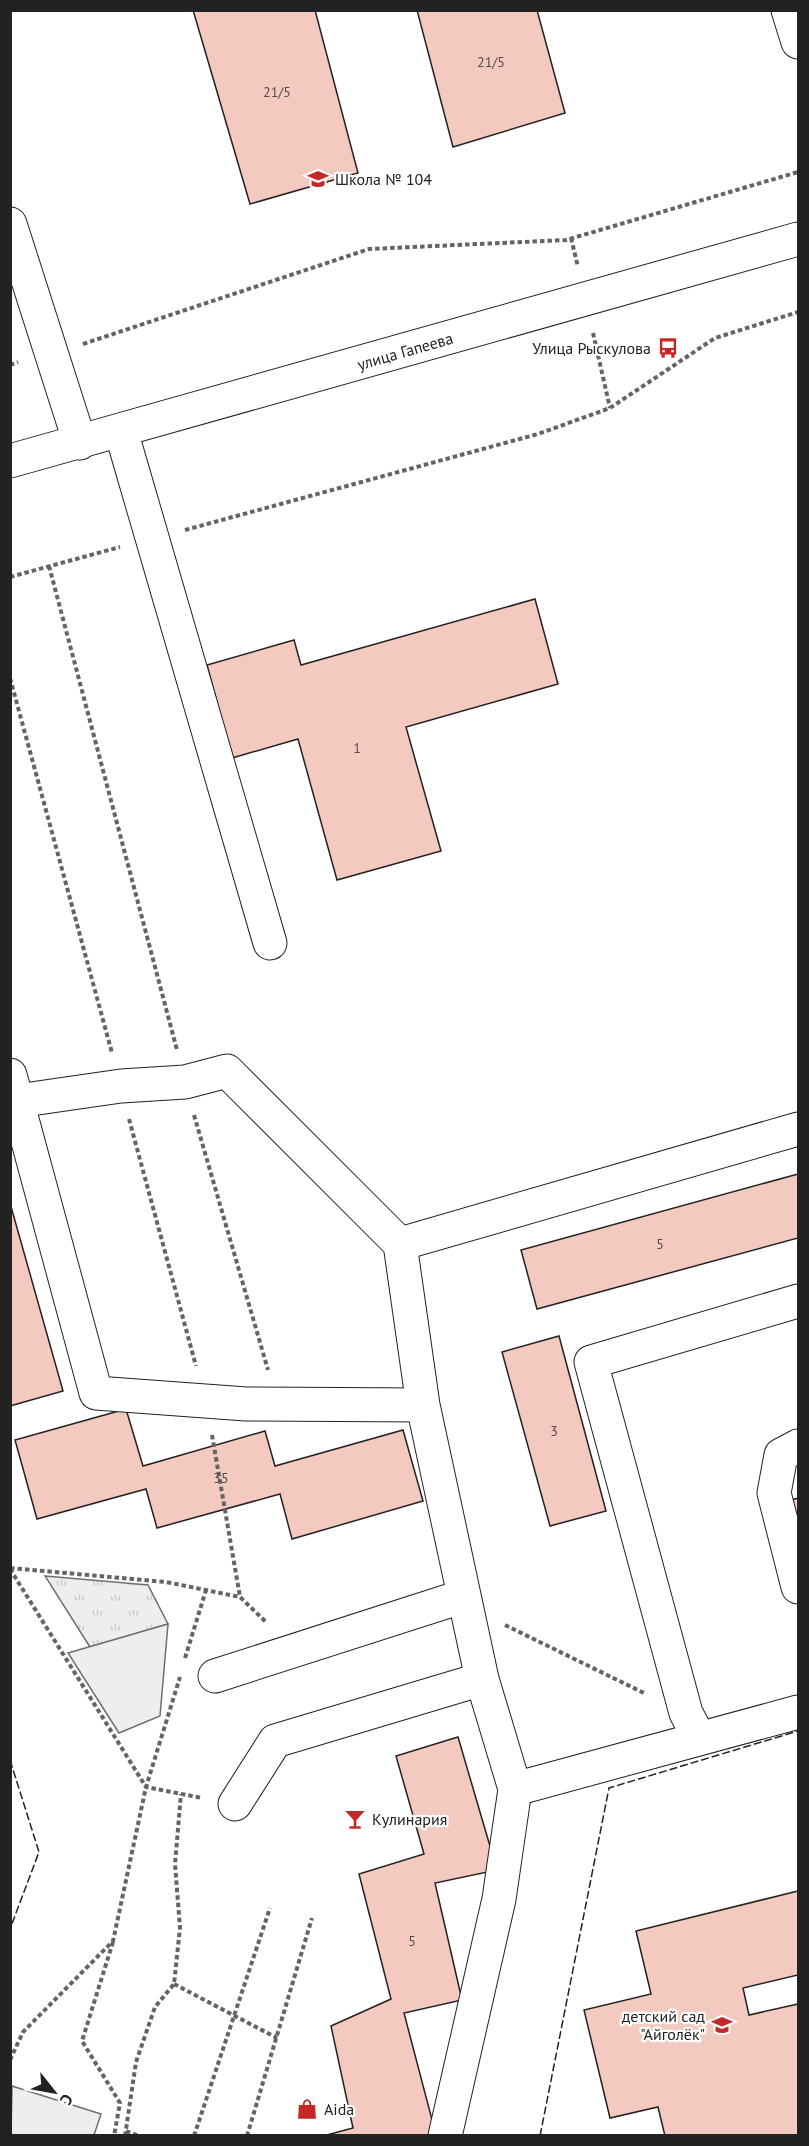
<svg xmlns="http://www.w3.org/2000/svg" width="809" height="2146" font-family="'PT Sans',sans-serif">
<style>
.park{fill:url(#park-tufts);stroke:#6f6f6f;stroke-width:1.5}
.pitch{fill:#eee;stroke:#6f6f6f;stroke-width:1.5}
.building{fill:#f3c9c0;stroke:#222;stroke-width:1.5}
.lines{fill:none;stroke-linecap:round;stroke-linejoin:round}
.minor-casing{stroke:#222;stroke-width:35}
.major-casing{stroke:#222;stroke-width:35}
.path{stroke:#646464;stroke-width:4;stroke-dasharray:4.5 3;stroke-linecap:butt}
.minor{stroke:#fff;stroke-width:33}
.major{stroke:#fff;stroke-width:33}
.fence{stroke:#222;stroke-width:1.5;stroke-dasharray:8 3;stroke-linecap:butt}
.labels{text-anchor:middle;dominant-baseline:central;stroke-width:4.5;stroke-linejoin:round;paint-order:stroke}
.number-label{font-size:14px;fill:#564c4a}
.poi-label{font-size:16px;fill:#222;stroke:#fff;text-anchor:start}
.street-label{font-size:16px;fill:#222;stroke:#fff}
</style>
<defs>
<pattern id="park-tufts" width="24" height="20" patternUnits="userSpaceOnUse" patternTransform="scale(1.5)"><rect width="24" height="20" fill="#eee"/><path d="M3 7l-1-3M5 7V3M7 7l1-3M15 17l-1-3M17 17v-4M19 17l1-3" fill="none" stroke="#ccc"/></pattern>
</defs>
<rect width="100%" height="100%" fill="#fff"/>
<!-- park -->
<path class="park" d="M45,1576L148,1585L168,1624L90,1647Z"/>
<!-- pitch -->
<path class="pitch" d="M168,1624L160,1716L119,1733L68,1653Z
M12,2086L101,2114L94,2135H11Z"/>
<!-- building -->
<path class="building" d="M193,10H315L358,173L250,204Z
M417,10H537L565,113L453,147Z
M535,599L558,684L406,727L441,851L337,880L298,739L232,758L207,665L294,640L301,665Z
M798,1174V1238L537,1309L521,1250Z
M10,1203L63,1391L10,1406Z
M559,1336L606,1511L550,1526L502,1352Z
M126,1409L143,1466L265,1431L275,1466L403,1430L423,1501L292,1539L280,1494L157,1528L146,1489L37,1519L15,1440Z
M798,1498V1546L788,1501Z
M458,1737L497,1870L435,1883L462,2000L404,2013L436,2135L323,2136L353,2128L331,2026L391,1999L359,1874L424,1854L396,1756Z
M798,1891V1975L743,1988L749,2015L798,2004V2136H665L658,2107L610,2118L584,2010L651,1994L636,1931Z"/>
<g class="lines">
<!-- minor casing -->
<g class="minor-casing">
<path id="minor" d="M788,10L798,42
M10,224L80,443
M121,431L270,943
M10,1075L96,1393L246,1404L423,1405
M17,1101L121,1086L185,1082L227,1071L400,1244
M798,1129L400,1244L423,1405L482,1679L515,1789L798,1712
M798,1446L781,1455L774,1493L798,1587
M215,1676L464,1596
M699,1738L686,1713L591,1362L798,1301
M235,1804L275,1741L482,1679
M445,2136L499,1899L515,1789"/>
</g>
<!-- major casing -->
<g class="major-casing">
<path id="major" d="M10,461L798,239"/>
</g>
<!-- path -->
<path class="path" d="M571,238L578,267
M593,333L610,408
M83,344L369,249L566,240L798,172
M10,365L18,362
M185,530L538,434L610,408L715,338L798,312
M49,566L177,1050
M10,577L120,547
M10,678L112,1053
M194,1115L268,1370
M129,1119L196,1366
M212,1435L240,1597
M10,1568L166,1582L240,1597L267,1623
M10,1569L146,1787L202,1798
M505,1625L646,1694
M185,1658L206,1590
M113,1942L82,2041L120,2103L114,2136
M174,1984L277,2038
M10,2060L23,2032L113,1941L146,1787L180,1677
M126,2131L139,2136
M125,2136L136,2062L155,2007L174,1984L180,1928L175,1864L181,1794
M194,2136L270,1908
M247,2136L312,1918"/>
<!-- minor -->
<use href="#minor" class="minor"/>
<!-- major -->
<use href="#major" class="major"/>
<!-- fence -->
<path class="fence" d="M10,1760L39,1852L10,1929
M540,2136L609,1788L798,1731"/>
</g>
<!-- icons -->
<defs>
<g id="school-bare" transform="scale(1.62)"><path d="M0-5L7-2L0 1L-7-2ZM-4 1L0 2.5L4 1V4Q0 6-4 4Z" fill="#c62828" stroke="#fff" stroke-width="2.5" paint-order="stroke"/></g>
<g id="bus-bare" transform="scale(1.62)"><path d="M-5-6H5V4H4V6H2V4H-2V6H-4V4H-5ZM-3.5-4V0h7V-4ZM-3.5 1.2v1.5H-2V1.2ZM2 1.2v1.5H3.5V1.2Z" fill="#c62828" stroke="#fff" stroke-width="2.5" paint-order="stroke"/></g>
<g id="bar-bare" transform="scale(1.62)"><path d="M-6-5H6L.8 .8V4.5H3.5V6h-7V4.5H-.8V.8Z" fill="#c62828" stroke="#fff" stroke-width="2.5" paint-order="stroke"/></g>
<g id="shop-bare" transform="scale(1.62)"><path d="M-5-2.5h2.3a2.7 3.5 0 0 1 5.4 0H5L5.5 6h-11ZM-1.5-2.5h3a1.5 2.3 0 0 0-3 0Z" fill="#c62828" stroke="#fff" stroke-width="2.5" paint-order="stroke"/></g>
</defs>
<g fill-rule="evenodd">
<use href="#school-bare" x="318" y="179"/>
<use href="#bus-bare" x="668" y="348"/>
<use href="#bar-bare" x="355" y="1819"/>
<use href="#school-bare" x="722" y="2025"/>
<use href="#shop-bare" x="307" y="2109"/>
</g>
<g class="labels">
<!-- number labels -->
<g class="number-label">
<text x="491" y="62">21/5</text>
<text x="277" y="92">21/5</text>
<text x="357" y="748">1</text>
<text x="660" y="1244">5</text>
<text x="554" y="1431">3</text>
<text x="221" y="1478">35</text>
<text x="412" y="1941">5</text>
</g>
<!-- poi labels -->
<g class="poi-label">
<text x="335" y="179">Школа № 104</text>
<text x="651" y="348" text-anchor="end">Улица Рыскулова</text>
<text x="372" y="1819">Кулинария</text>
<text x="705" y="2016" text-anchor="end">детский сад<tspan x="705" dy="18">"Айголёк"</tspan></text>
<text x="324" y="2109">Aida</text>
</g>
<!-- street labels -->
<g class="street-label">
<text transform="translate(405 351) rotate(-16)">улица Гапеева</text>
</g>
</g>
<!-- border -->
<rect width="809" height="2146" fill="none" stroke="#222222" stroke-width="24"/>
<!-- north arrow -->
<g transform="translate(54 2092) rotate(121)" stroke="#ffffff" stroke-width="4.5" paint-order="stroke">
<path d="M0-4.5L10 22L0 15L-10 22Z" fill="#222222"/>
<text y="-9" font-size="16" font-weight="bold" text-anchor="middle" fill="#222222">С</text>
</g>
</svg>
